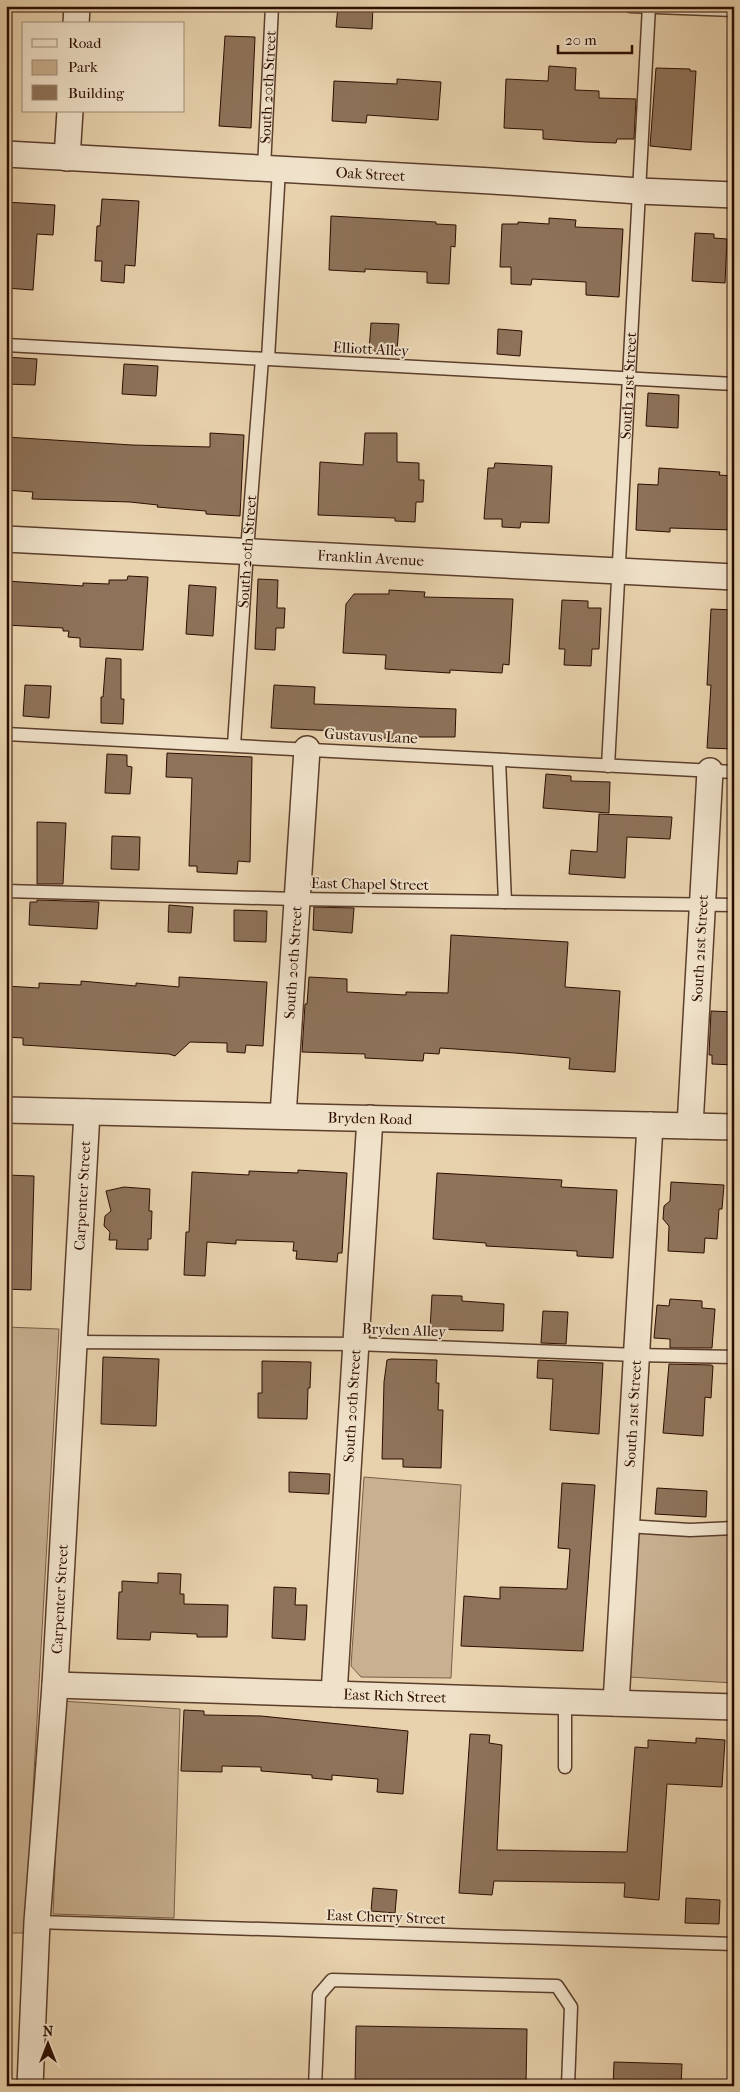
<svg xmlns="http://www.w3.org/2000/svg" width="740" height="2092" font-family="'IM FELL French Canon',serif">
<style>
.green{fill:#c8b090;stroke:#7a5e48}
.building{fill:#8e735a;stroke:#2c0c00}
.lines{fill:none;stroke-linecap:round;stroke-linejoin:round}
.lane-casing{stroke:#5b3e2b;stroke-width:15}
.street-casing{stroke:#5b3e2b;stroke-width:28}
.lane{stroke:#f0e2ca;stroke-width:12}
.street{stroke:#f0e2ca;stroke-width:25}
.labels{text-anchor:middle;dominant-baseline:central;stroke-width:4;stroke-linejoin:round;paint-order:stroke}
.street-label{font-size:15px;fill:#2c0c00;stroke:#f0e2ca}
</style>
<rect width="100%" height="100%" fill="#e8d2ad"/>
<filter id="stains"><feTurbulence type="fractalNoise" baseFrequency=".004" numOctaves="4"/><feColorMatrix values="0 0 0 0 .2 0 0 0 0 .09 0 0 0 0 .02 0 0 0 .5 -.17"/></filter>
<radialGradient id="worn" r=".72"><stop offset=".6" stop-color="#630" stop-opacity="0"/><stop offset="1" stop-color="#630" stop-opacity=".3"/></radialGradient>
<!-- green -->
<path class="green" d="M6,1327L59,1329L25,1933H6Z
M364,1477L461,1485L451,1678L361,1677L351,1666Z
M639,1528L734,1530V1683L629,1677Z
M62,1701L180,1709L174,1918L53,1914Z"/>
<!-- building -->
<path class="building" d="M338,6H373L372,29L336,27Z
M225,36L255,37L251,128L219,126Z
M549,66L576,68L575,90L599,91V98L636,99L634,139H617L616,143L586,142L543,139V130L504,128L506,79L548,81Z
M656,68L690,69V71H696L691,150L650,146Z
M397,79L441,82L438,120L367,115L366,123L332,121L334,81L397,84Z
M102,199L139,201L135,266L125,265L124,283L101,281L102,261H95L97,226H100Z
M6,202L55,205L53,235L37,234L33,290L6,288Z
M331,216L436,222V224L456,225L455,247L451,246L449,284L427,283V272L365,269V272L329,270Z
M549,218L576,220L575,227L623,229L619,297L586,295V282L532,279L531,285L511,284V267H500L502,224H518V222L549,224Z
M695,233L714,234V238L727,239L725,283L692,281Z
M371,323L399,324L397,352L369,351Z
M498,329L522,331L520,356L497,354Z
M6,357L37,359L35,385L6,384Z
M124,364L158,366L156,396L122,394Z
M648,393L679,395L678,428L646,426Z
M210,433L244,435L240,516L206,514V511L157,507L158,505L130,502L32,499L33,492L6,490V437L132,445L210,447Z
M365,433H397V462L419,463V480H424L423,502H416L415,522L395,521V518L318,515L320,462L363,465Z
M495,463L552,466L549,523L521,522L520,528L502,527V519H484L488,468H494Z
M659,468L720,472L719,475L734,476V530L670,528V532L636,530L638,484L658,485Z
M128,576L148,577L143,650L80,647V638L68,637L69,631H63V628L6,625V581L83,586V583L109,584V580H127Z
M258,579L278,580L277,608H285L284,628H276L275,650L255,649Z
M189,585L216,587L213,636L186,634Z
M389,590L425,592L424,597L513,599L509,665L503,664L502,673L450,670V673L385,669L386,655L343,653L346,604L354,594H389Z
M562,600L588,601V608H601L599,649H592L591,666L564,665L565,649H559Z
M711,609L734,610V749L707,748L711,685H707Z
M106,658L121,659V699H124L123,724L101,723V697H103Z
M25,685L51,686L49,718L23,716Z
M274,685L315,687L314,704L456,709L455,737H417L416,740L337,735V731L271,728Z
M167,753L252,757L250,862L238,861L237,874L197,872V866H189L192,778L166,777Z
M107,754L127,755V766L132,767L130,794L105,793Z
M546,774L571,776V781L610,782L609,813L543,808Z
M599,814L672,817L670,839L627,837L625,878L569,874L571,850L597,852Z
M37,822L66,823L63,884H37Z
M112,836L140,837L139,870L111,869Z
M37,900L99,902L97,929L29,925L30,902H37Z
M169,905L193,907L191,933L168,932Z
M314,907L354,908L352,933L313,930Z
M234,910L267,911L266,942L234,941Z
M451,935L568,942L565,987L620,991L615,1072L569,1069L570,1058L515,1053L440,1048L439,1054L424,1053L423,1061L365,1058V1054L302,1052L305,1004H307L309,977L347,979V992L406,995V992L448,993Z
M179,977L267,982L263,1046L246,1045L245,1053L227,1052V1043L190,1042L175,1056L169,1054L23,1045V1038L6,1037V986L39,988V983L81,985V981L136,986V983L179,987Z
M711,1011L734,1012V1065L712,1064V1055H709Z
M298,1170L347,1173L342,1253H338L337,1262L296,1259L297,1251H293L294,1242L236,1240V1244L207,1242L205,1276L184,1275L186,1232H189L192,1172L249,1175V1171L298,1173Z
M437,1173L562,1180L561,1187L617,1190L613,1258L577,1256V1251L486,1246V1243L433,1239Z
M6,1175L34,1176L31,1290L6,1289Z
M671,1182L724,1185L722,1209H719L717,1239L705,1238L704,1253L668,1251L669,1226L663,1219L664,1206L670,1201Z
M124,1187L150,1189L149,1211H152L151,1239H148V1250L116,1249L117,1240H109L110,1232L104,1226L105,1216L111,1211L106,1191Z
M432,1295L462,1296V1301L504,1304L503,1331L430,1329Z
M670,1299L702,1301V1308L715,1309L712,1348H670V1339L654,1338L657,1305L669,1306Z
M543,1311L568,1312L566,1344L541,1343Z
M103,1357L159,1359L156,1426L101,1424Z
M391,1359L437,1360L436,1383H439L438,1410H443L441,1468L403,1467V1459H382L384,1382L387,1360Z
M538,1360L603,1363L599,1434L550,1430L553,1379L537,1378Z
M262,1361L311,1362L310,1388H308L307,1419L258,1418V1393H262Z
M669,1364L711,1365L713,1366L711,1398L705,1397L703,1436L663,1433Z
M289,1472L330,1474L329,1494L289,1492Z
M562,1483L595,1485L583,1651L461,1646L464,1596L500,1599V1587L567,1589L570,1549L558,1548Z
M657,1488L707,1491L706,1517L655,1514Z
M158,1573L181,1574L180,1594H184V1604L228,1605L227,1637H197V1634L151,1632L150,1640L117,1639L119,1592H122V1581L158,1583Z
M274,1587L296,1588L295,1605H307L305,1640L272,1638Z
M184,1710L204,1711V1715L261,1716L408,1731L403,1794L377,1792L378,1779L332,1775V1780L312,1778V1775L261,1771V1767L222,1766V1772L181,1771Z
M470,1734L490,1735L489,1743L502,1745L497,1850L627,1852L635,1747L648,1748V1740L696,1743V1738L725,1740L722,1787L667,1784L659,1900L624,1897L625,1883L494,1881L492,1895L459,1893Z
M373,1888L397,1890L395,1913L371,1911Z
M686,1898L720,1900L719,1924L685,1923Z
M356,2026L527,2029L526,2086H355Z
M614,2062L682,2064L681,2086H613Z"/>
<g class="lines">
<!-- lane casing -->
<g class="lane-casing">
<g id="lane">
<path d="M630,6L734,10"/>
<path id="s1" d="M264,168L272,6"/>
<path d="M6,345L734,384"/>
<path d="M268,359L279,169"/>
<path d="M6,734L734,772"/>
<path id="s2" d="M234,745L247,551L262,359"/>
<path d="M499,760L505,902"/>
<path id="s3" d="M608,766L649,6"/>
<path d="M6,891L296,899L734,905"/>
<path d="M73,1342L356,1344L637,1355L734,1357"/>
<path d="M627,1526L690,1530L734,1528"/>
<path d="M565,1701V1767"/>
<path d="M37,1922L734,1944"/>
<path d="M315,2086L319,1995L332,1980L557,1986L571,2007L568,2086"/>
</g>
</g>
<!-- street casing -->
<g class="street-casing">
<g id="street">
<path d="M76,24L77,6"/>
<path id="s4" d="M6,154L492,181L639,191L734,195"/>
<path d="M67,158L70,111"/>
<path id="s5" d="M6,539L734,577"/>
<path id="s6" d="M6,1110L734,1127"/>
<path id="s7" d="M283,1116L307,749"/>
<path id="s8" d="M690,1126L710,771"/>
<path id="s9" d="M55,1685L734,1707"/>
<path id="s10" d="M334,1694L370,1118"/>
<path id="s11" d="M616,1703L650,1125"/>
<path id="s12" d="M30,2086L37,1922L55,1685L87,1112"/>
</g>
</g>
<!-- lane -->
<use href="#lane" class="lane"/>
<!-- street -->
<use href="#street" class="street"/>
</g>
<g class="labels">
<!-- street labels -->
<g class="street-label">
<text stroke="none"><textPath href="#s1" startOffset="81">South 20th Street</textPath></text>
<text stroke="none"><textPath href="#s4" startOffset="365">Oak Street</textPath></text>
<text transform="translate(371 349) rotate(3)">Elliott Alley</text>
<text stroke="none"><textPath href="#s3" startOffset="381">South 21st Street</textPath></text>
<text stroke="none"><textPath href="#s2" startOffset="194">South 20th Street</textPath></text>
<text stroke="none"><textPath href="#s5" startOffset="365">Franklin Avenue</textPath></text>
<text transform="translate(371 736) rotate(3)">Gustavus Lane</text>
<text transform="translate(370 884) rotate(1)">East Chapel Street</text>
<text stroke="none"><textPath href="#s8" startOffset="178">South 21st Street</textPath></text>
<text stroke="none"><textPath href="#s7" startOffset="154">South 20th Street</textPath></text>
<text stroke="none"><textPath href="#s6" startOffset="364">Bryden Road</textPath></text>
<text stroke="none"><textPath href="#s12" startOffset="892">Carpenter Street</textPath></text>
<text transform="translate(404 1330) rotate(2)">Bryden Alley</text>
<text stroke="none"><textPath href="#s10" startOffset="289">South 20th Street</textPath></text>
<text stroke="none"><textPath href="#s11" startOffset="290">South 21st Street</textPath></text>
<text stroke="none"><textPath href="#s12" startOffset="488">Carpenter Street</textPath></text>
<text stroke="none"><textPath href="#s9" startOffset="340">East Rich Street</textPath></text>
<text transform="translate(386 1917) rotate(2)">East Cherry Street</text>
</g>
</g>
<!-- margin -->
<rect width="740" height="2092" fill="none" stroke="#e8d2ad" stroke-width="25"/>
<rect x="8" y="8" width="725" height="2077" fill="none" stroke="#2c0c00" stroke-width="2.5"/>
<rect x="12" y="12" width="715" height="2067" fill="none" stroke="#2c0c00"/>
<!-- legend -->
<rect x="22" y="22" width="162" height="90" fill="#f0e2ca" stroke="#a28c79"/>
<rect x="32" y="39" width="25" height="8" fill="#f0e2ca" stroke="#a28c79"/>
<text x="68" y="48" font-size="15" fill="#2c0c00">Road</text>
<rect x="32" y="60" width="25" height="15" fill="#c8b090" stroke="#a28c79"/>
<text x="68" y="72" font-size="15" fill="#2c0c00">Park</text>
<rect x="32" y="85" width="25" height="15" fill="#8e735a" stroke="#a28c79"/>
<text x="68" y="98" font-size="15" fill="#2c0c00">Building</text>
<!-- north arrow -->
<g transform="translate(48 2044)" stroke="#f0e2ca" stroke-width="4" paint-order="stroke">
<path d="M0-4L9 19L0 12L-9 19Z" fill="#2c0c00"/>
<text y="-8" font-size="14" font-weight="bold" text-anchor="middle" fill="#2c0c00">N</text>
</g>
<!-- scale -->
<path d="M558 45v8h74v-8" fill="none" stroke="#2c0c00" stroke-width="2.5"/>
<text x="565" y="45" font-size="15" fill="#2c0c00" stroke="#f0e2ca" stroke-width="4" paint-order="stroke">20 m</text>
<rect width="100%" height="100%" filter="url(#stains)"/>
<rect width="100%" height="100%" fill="url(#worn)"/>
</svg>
